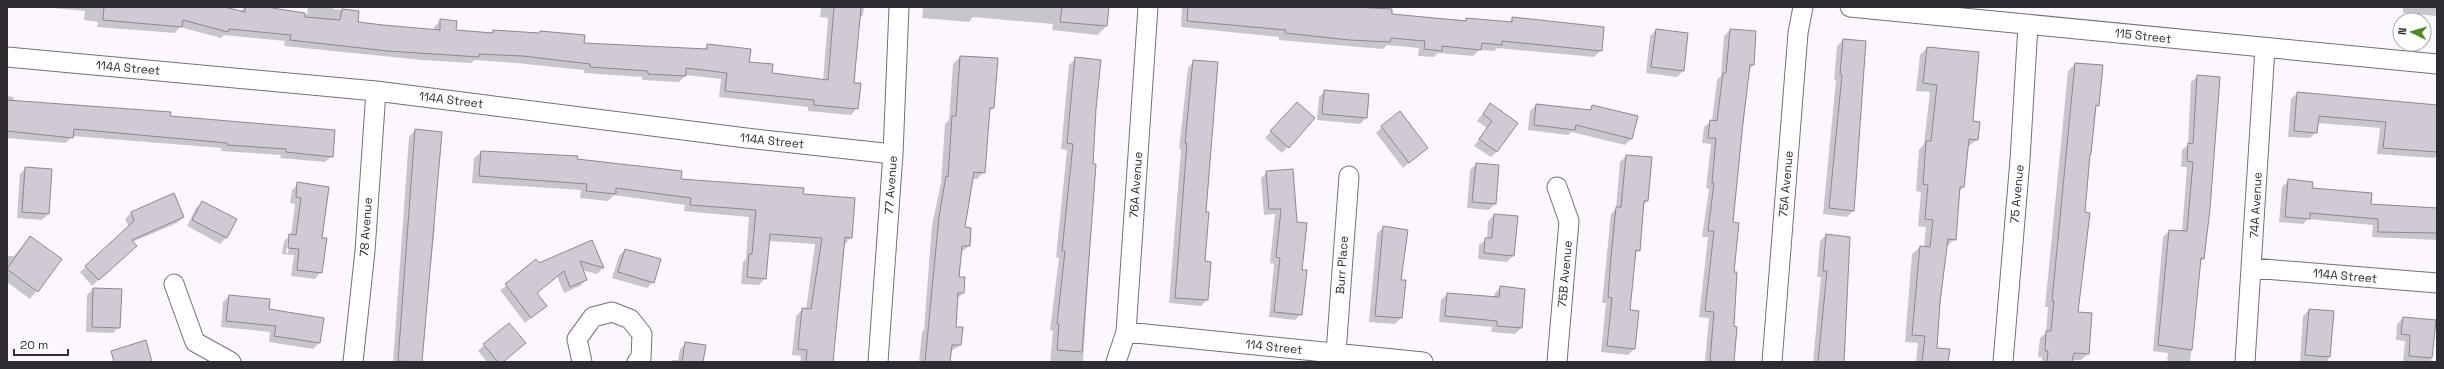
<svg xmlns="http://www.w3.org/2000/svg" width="2444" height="369" font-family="'Space Grotesk',sans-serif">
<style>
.shadow{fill:#0003;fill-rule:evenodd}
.building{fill:#d0cad5;stroke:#8d8791}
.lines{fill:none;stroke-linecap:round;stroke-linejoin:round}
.minor-casing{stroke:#756f79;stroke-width:21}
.minor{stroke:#fff;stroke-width:19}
.labels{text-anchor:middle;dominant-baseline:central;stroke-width:3;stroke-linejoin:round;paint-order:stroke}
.street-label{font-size:12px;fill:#2f2c31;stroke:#fff}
</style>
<rect width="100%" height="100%" fill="#fcf7ff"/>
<!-- shadow -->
<path class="shadow" d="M41,7H221L240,12L245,7H254L307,14L308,7H333V9L358,12L357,23L434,31V27L441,20L455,31L490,34L494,31L538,34L540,32L583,43L703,50L708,45L771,73L823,81L828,18L820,17L821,7H864L863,15L859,19L853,83L857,108L851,115L808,111V107L719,97L721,79L686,75L679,82L642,80V77L584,73V70L516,63L475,60L471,63L422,60L284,46L285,41L224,35L221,38L180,27L175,33L97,27L98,22L84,20L85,11Z
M923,7H1108L1106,26L1098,35L1052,30L1053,24L973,17L969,22L922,18Z
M1182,7H1337L1391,15L1508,23L1513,18L1601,50L1594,57L1497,48L1494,51L1479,50L1473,56L1438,53L1434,57L1418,56L1419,48L1387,45L1383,49L1279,40V37L1181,27Z
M2403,7H2437V16L2403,13Z
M1656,30L1683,71L1677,77L1646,73L1650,36Z
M1730,30L1753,65L1749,69L1732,223L1733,362H1705L1709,318L1699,317L1708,237H1702L1709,189L1706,188L1711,144L1702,143L1704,127L1712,121L1717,80L1721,76L1724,36Z
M1843,40L1865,42L1853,211L1847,217L1823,214L1836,80H1834L1837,46Z
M1927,48L1971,122L1977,140L1967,147L1963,187L1959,192L1955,239L1946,247L1936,349L1947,362H1916L1918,343L1905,342L1912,254L1920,247H1924L1926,227L1918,226L1921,192L1916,191L1919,150L1924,144L1930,92L1916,91L1920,55Z
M960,57L993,108L989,112L984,172L977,179H972L964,228L969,246L960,253L958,278L963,293L957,299L955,327L961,328L960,345L950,352L949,362H919L922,332L924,330L932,225L941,183L945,124L949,120L953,64Z
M1076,58L1095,109L1092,165H1095L1083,362H1050L1053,331L1050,330L1059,258L1056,257L1067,150L1061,149L1069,65Z
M1194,61L1205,213L1204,262L1210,263L1207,300L1201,306L1169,303L1181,149H1179L1188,68Z
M2075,64L2102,66L2098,105L2094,109L2091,154L2089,156L2077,313L2088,354L2081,360L2042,362V357H2038L2040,338L2046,333L2048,307H2045L2068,71Z
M2198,76L2204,258L2200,262L2190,362H2167L2168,353L2153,351L2163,237L2169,231L2182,232L2187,167H2181L2182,150L2188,145L2191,82Z
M1325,91L1366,118L1360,124L1317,120L1319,97Z
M2297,93L2437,106V155L2434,158L2377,154L2380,128L2317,123L2316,132L2310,138L2288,137L2291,99Z
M7,96L14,97L13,101L169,117L332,156L325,162L280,158L281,155L221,151L222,148L72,136L66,143L7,138Z
M1490,105L1497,151L1491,157L1474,146L1487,128L1477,121Z
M1536,105L1588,111L1593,106L1631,139L1625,145L1572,132L1568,135L1528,130L1530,111Z
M1291,109L1314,118L1282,153L1265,138Z
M1382,127L1427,148L1403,168L1376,133Z
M415,130L432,224L435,225L431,264L429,267L421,362H393L409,137Z
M481,152L576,160L680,179L802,195L851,237L844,245L832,362H800L801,356L792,355L796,316L803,309L806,310L815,244L769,241L765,278L759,285L741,284L743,262L746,259L749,217L684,211L685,205L614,195L608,201L580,198L581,190L472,183L474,158Z
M1626,156L1651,158L1647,201L1643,205L1639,250L1634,255L1629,311L1634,349L1628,355L1601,352L1606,303H1602L1611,214L1616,209L1620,162Z
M1476,164L1495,204L1489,210L1467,208L1470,170Z
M26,168L51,170L48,214L42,220L17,218L20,174Z
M1292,170L1301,314L1295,320L1269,317L1274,264L1270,263L1275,214L1264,215L1261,178L1267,172Z
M2289,180L2370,205L2434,209L2437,206V240L2372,237L2373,225L2308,219L2303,224L2279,222L2282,187Z
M298,184L321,239V272L315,279L291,276L294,255L282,254L284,241L291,235L295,204L290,203L292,190ZM288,240H290L288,253H286Z
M173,195L183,217L177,223L132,242L129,252L92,286L80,272L129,227L125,219L131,213Z
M203,202L236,219L226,238L220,244L187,226L196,208Z
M1494,215L1513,256L1507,262L1478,259L1479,245L1487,239L1488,221Z
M1383,227L1400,280L1401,318L1395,324L1369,322L1377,234Z
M1826,235L1842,362H1813L1821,277H1817L1820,241Z
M30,237L61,260L30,299L7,282V256H14Z
M591,242L603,268L597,274L582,270L586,280L580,286L564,293L557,276L536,293L539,311L525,323L500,290L538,264Z
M625,250L653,282L647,288L612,278L619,256Z
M1501,287L1521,328L1515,334L1491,332L1492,327L1439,322L1441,300L1447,294L1494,298L1495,293Z
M93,289L119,327L113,333L86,332L87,295Z
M229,296L268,310L319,343L313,349L269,342L270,332L221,327L223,302Z
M2309,310L2333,312L2328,362H2300L2303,316Z
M2403,318L2434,321L2431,362H2403L2405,341L2396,340L2397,324Z
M686,343L702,362H670L673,360H678L680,349Z
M484,345L502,362H487L478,351Z"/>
<!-- building -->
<path class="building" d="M104,7H225L245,12V7H266L305,13V17L340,20L342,9L359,11L358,22L383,25L440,30V19L457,21L456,30L493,33V30L539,33L540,31L585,35L584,43L707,49V44L751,49L749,62L773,64L772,73L828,80L834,7H861L854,83H861L858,109L814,105V100L725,91L727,73L686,68V76L648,74V71L590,67V64L523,56L479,54V57L388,51L290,40L291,35L229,29L228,32L183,20L182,27L103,20Z
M1062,7H1109L1107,26L1060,22Z
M1188,7H1354L1392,9V14L1466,21V18L1512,22V17L1604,27L1602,51L1502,41V45L1482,43L1481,50L1442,46V51L1424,49L1425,41L1391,38L1390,42L1350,40L1285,33L1286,30L1187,21Z
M1656,29L1688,33L1684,71L1651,67Z
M1730,29L1756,31L1754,65H1750L1743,123L1733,222L1739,223L1734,272H1737L1734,326L1737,327L1734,362H1718L1710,361L1714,312L1705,311L1714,231H1708L1714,183H1712L1716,138H1708L1710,120L1717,121L1723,73H1726Z
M1843,39L1866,41L1854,211L1829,208L1842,75L1840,74Z
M1927,47L1979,52L1973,121L1980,122L1978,140L1969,139L1964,187H1960L1956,240L1948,239L1940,302L1937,348L1950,349L1948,362H1922L1925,336L1912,335L1920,246L1930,247L1933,220L1925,219L1928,185L1923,184L1926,141H1931L1937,85L1923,83Z
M960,56L998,58L994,108H990L985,173L974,172L965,227L971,228L970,246H962L959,277H965L964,293H958L956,327H963L961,345H952L950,362H925L939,217L946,176L948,177L952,116H956Z
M1075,57L1101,60L1096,109L1093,164H1096L1082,352L1057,350L1059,324H1057L1065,251H1062L1073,144L1067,143Z
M1193,60L1218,62L1206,212H1209L1205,261L1211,262L1208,300L1175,298L1187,143H1185Z
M2075,63L2103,65L2099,106L2096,105L2091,154H2090L2085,212L2090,213L2078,312L2092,313L2089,354L2074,353L2072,362H2047L2048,351H2045L2046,331H2051L2054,301H2052Z
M2197,75L2220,77L2210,209L2204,259L2201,258L2192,350L2158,345L2169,230L2187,231L2193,162L2187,161L2188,143L2193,144Z
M1324,90L1369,94L1367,118L1322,114Z
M2297,92L2437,105V152L2383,148L2386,122L2319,116L2317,133L2294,131Z
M7,100L171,112L170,116L335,130L333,157L286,152V149L227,145V143L74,129L73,138L7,131Z
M1297,102L1315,118L1289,148L1270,131Z
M1490,103L1518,123L1497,152L1479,139L1492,121L1483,114Z
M1536,104L1591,110L1592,105L1638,116L1632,139L1576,125L1575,130L1534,125Z
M1400,111L1428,148L1409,163L1381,126Z
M415,129L442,132L422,362L398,361Z
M481,151L578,156L577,159L682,171L681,179L804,188L803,194L855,198L852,238L845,237L833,362H806L807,350L798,349L802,308L811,309L822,238L770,234L766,279L747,277L749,254H752L756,210L690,205L691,198L616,188V194L586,191L587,184L479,176Z
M1626,155L1652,157L1648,201H1644L1640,251L1636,250L1630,310L1639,311L1635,349L1607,346L1612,298L1608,297L1611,257L1616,207H1621Z
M1476,163L1499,165L1496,204L1472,202Z
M25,167L52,169L49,214L22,212Z
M1293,169L1297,222L1307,223L1302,270H1307L1302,315L1274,312L1280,258L1276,257L1281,209H1269L1266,171Z
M2288,179L2313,182L2312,188L2372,193L2371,204L2437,208V233L2378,232V219L2310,213V219L2285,217Z
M297,182L329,187L322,238H327L322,273L297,270L299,249L288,248L289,234L296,235L301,198L296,197Z
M174,193L184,217L132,240L137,246L99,280L85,266L134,221L131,212Z
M202,201L237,219L227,238L192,220Z
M1494,214L1518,216L1514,256L1484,253L1485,238H1492Z
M1383,226L1408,230L1401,280H1406L1402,318L1375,316Z
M1826,234L1850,237L1844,362H1818L1827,271H1823Z
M30,236L62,259L38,292L7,269Z
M592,240L604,268L580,261L587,280L570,287L564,271L537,293L547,306L531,318L505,284L536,259L539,263Z
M625,249L661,259L654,283L618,272Z
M1500,286L1525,289L1522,328L1497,326V321L1445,316L1447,293L1499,297Z
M93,288L122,289L120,328L92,327Z
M229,295L270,299L269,309L324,318L320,343L274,336L276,326L226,321Z
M2309,309L2334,311L2330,357L2305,355Z
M2403,317L2436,320L2432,358L2409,356L2410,335L2401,334Z
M509,323L526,343L503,362H498L483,344Z
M146,340L152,362H114L111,351Z
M685,342L706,345L703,362H682Z"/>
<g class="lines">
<!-- minor casing -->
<g class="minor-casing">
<path id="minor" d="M1850,7L2437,64
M7,57L376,91L746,138L893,154
M1557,187L1569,221L1557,362
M2252,268L2437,283
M174,284L195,342L231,362
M1126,332L1423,362
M1336,353L1349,176
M353,362L365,251L376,91
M582,362L577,339L593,317L612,312L630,319L642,334L641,358L637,362
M878,362L893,154L899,7
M1116,362L1126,332L1148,7
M1772,362L1798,33L1803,7
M2003,362L2020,160L2028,25
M2245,362L2265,48"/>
</g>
<!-- minor -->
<use href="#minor" class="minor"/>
</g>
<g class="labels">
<!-- street labels -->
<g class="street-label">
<text transform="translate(2143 36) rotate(6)">115 Street</text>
<text transform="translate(128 68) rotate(5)">114A Street</text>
<text transform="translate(451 100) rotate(7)">114A Street</text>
<text transform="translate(772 141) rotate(6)">114A Street</text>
<text transform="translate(1786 184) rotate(-85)">75A Avenue</text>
<text transform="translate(891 185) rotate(-86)">77 Avenue</text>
<text transform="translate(1136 185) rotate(-86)">76A Avenue</text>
<text transform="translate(2017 194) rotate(-85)">75 Avenue</text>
<text transform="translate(2256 205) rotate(-87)">74A Avenue</text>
<text transform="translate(366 227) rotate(-86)">78 Avenue</text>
<text transform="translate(1342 265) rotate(-86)">Burr Place</text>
<text transform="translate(1565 274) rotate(-85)">75B Avenue</text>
<text transform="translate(2345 276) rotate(5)">114A Street</text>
<text transform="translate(1274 347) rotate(6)">114 Street</text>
</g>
</g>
<!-- border -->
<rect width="2444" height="369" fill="none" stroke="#2f2c31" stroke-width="16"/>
<!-- north arrow -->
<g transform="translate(2412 32) rotate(275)"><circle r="19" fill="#ffffff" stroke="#acabad"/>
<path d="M0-3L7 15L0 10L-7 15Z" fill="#4f8825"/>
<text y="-6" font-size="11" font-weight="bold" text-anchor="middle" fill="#2f2c31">N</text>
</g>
<!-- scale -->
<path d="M14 349v6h54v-6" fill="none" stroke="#2f2c31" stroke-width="2"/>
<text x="20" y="349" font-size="12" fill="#2f2c31" stroke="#ffffff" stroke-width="3" paint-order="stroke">20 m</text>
</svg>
